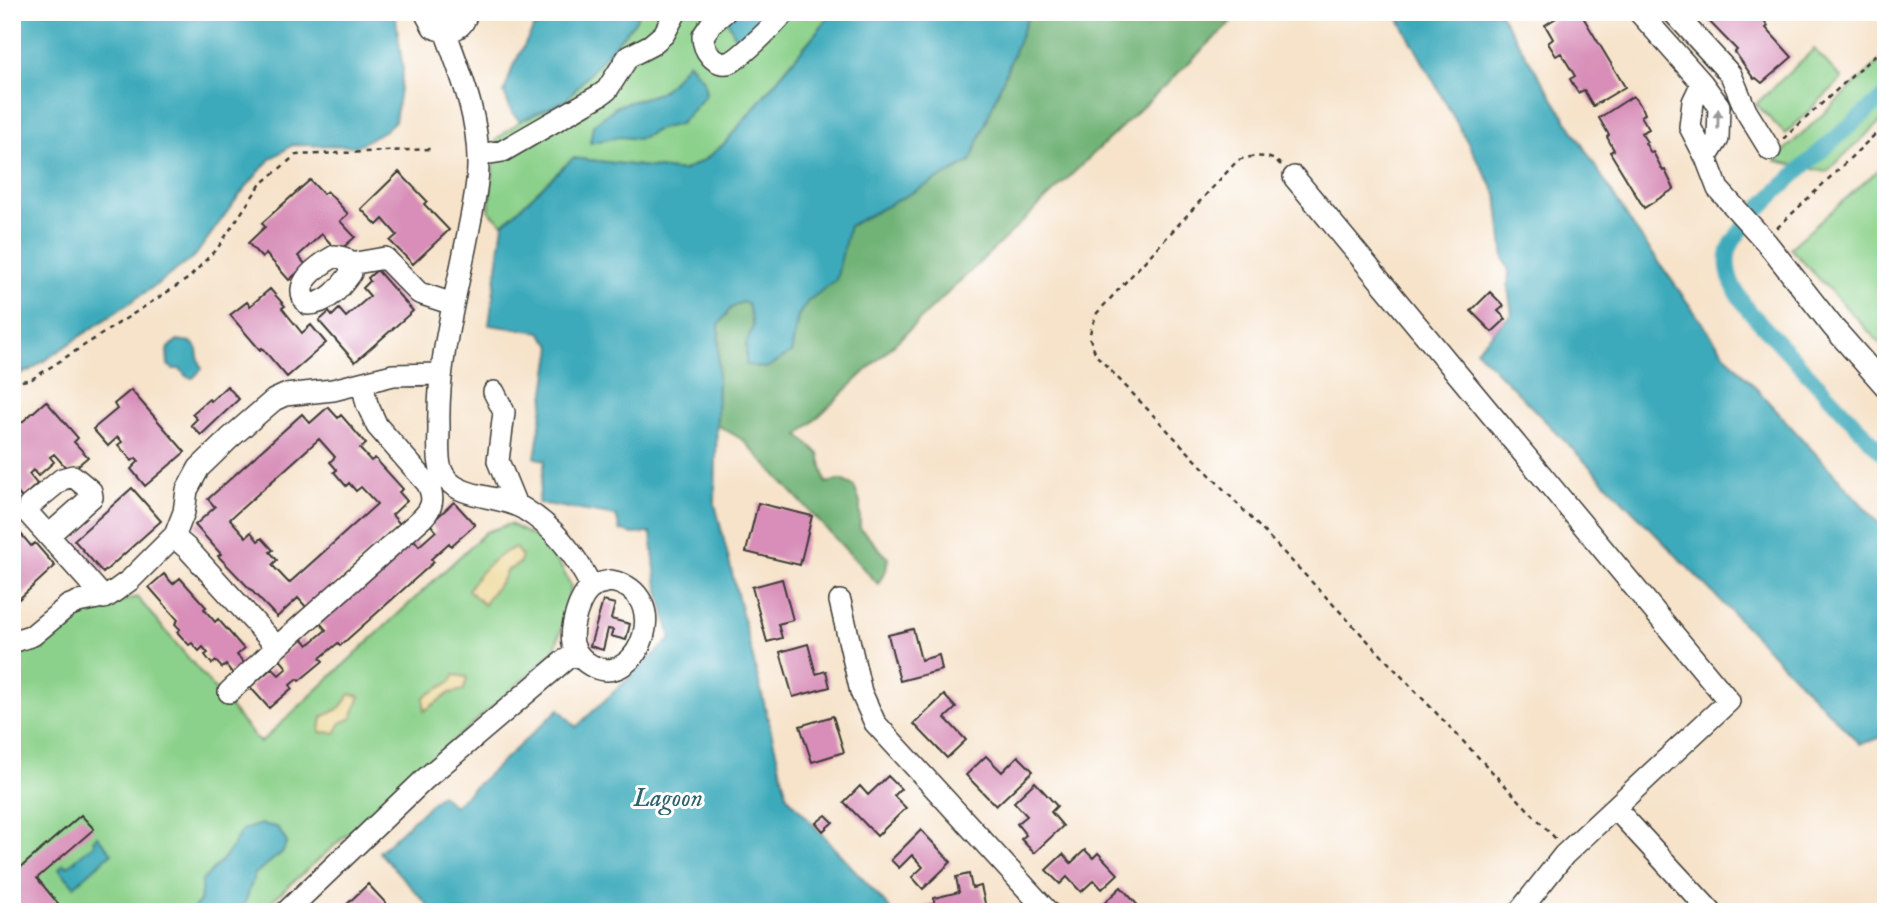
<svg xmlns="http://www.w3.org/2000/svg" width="1898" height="924" font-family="'IM FELL English',serif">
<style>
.green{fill:#8cd18b;stroke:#547654;stroke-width:2}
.forest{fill:#71b377;stroke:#46684a;stroke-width:2}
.sand{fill:#eeda9e;stroke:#857b5d;stroke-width:2}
.water{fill:#3caabb;stroke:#2c636c;stroke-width:2}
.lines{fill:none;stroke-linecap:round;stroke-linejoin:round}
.canal{stroke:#3caabb;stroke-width:16}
.building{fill:#d88eb8;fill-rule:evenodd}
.minor-casing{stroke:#3d3a36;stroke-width:24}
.path{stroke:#3d3a36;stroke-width:2.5;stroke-dasharray:5 5;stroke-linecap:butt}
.minor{stroke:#fff;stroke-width:21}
.oneway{fill:#999}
.labels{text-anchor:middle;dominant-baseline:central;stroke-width:6;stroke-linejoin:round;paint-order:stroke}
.water-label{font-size:26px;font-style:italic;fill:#2c636c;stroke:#fff}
</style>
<rect width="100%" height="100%" fill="#fff"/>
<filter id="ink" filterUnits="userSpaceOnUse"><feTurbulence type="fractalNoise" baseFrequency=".0143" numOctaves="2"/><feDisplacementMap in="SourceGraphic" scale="14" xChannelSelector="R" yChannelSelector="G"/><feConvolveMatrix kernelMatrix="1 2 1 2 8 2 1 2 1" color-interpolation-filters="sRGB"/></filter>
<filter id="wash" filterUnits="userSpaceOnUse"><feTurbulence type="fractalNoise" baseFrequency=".00686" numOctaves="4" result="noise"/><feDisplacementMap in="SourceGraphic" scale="28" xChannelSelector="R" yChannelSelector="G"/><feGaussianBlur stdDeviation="1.57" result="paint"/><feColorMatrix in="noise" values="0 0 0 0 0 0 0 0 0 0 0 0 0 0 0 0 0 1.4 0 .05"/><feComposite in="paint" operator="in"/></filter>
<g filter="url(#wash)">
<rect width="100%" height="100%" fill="#f6e3ca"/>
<!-- green -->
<path class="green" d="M639,12H833L725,143L706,159L683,171L573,158L503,224L489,211L496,140L520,121L566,100L635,22Z
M1814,49L1842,79L1785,134L1756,104Z
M1886,55V117L1826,172L1776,161L1787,148Z
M1886,163V350L1790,248Z
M510,524L538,539L560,565L571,586L563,623L554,652L259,912H12V658L73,613L137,597L260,743L486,532Z"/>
<!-- forest -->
<path class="forest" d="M1030,12H1242L799,435L819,454L826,483L841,480L854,486L860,503V528L888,558L886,570L878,584L743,440L717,425L719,325L730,309L742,302L748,304L753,326L746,345L791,353L798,316L808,301L836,279L848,226L970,162Z"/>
<!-- sand -->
<path class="sand" d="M515,548L522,556L519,564L506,571C503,585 490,590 484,605L468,590C476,575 499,552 515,548Z
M455,675L467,677L464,690L450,693L424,711V697L450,682Z
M350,694L360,696L352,718L341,723L335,733L320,732L322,717L340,708Z"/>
<!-- water -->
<path class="water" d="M12,12H395L403,70L395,121L384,131L357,146L293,145L270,159L241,193L195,256L159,283L29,371L12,376Z
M556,12H639L635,22L566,100L520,121L512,113L504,93L513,66L538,20Z
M735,12H776L750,36L738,42L727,20Z
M833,12H1030L970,162L849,226L836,280L808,301L798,316L791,353L766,368L746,365V345L753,326L748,304L742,302L730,309L719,325L715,504L787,796L893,912H434L379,852L441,794L454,806L559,709L576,727L671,639L656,579L651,533L633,534L620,530L616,516L538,503L545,460L535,458L552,346L540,332L489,325L503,224L573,158L683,171L706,159L725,143Z
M1395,12H1499L1633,226L1723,352L1886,531V736L1860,744L1476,350L1512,314L1508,288L1509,272L1504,258L1497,195Z
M688,62L704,81L706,95L680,124L659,129L639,139L619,137L590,143L593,125L617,106L659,93L671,83Z
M177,340L191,342L197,348C197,357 200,364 202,369L193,378L187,377L180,369H173L168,365L167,350Z
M261,824L277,827L287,842L283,852L255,874L244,906L236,912H190L200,901L202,881L226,856L242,830Z
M97,836L112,853L74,886L59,869L64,864L67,867L95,843L93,840Z"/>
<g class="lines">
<!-- canal -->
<path class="canal" d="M1886,95C1854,123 1738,217 1729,251C1723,273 1737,295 1749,311L1886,457"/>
</g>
<g id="blocks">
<!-- building -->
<path class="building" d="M1566,12H1580L1625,87L1593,106L1584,90L1578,93L1570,79L1575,76L1561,53L1556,56L1548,43L1553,39L1545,25Z
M1700,12H1758L1768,26L1766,28L1792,57L1762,83L1756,78L1754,79L1735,52L1737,50Z
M1633,96L1643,109L1645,114L1641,116L1649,129L1641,133L1647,142L1645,143L1651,153L1653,152L1663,171L1665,170L1674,189L1644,208L1610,152L1614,150L1607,137L1609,135L1599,118Z
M399,172L427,201L424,204L449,230L413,264L390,241L397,235L383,219L377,225L361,209Z
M310,180L323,194L327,191L348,214L340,221L355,237L338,252L322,234L298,256L306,265L289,280L266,254L262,258L248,243L265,227L262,223Z
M377,270L413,311L355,362L319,321L329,312L332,316L339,309L346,317L370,296L363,288L370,281L368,278Z
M270,289L285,306L282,308L302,333L311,325L326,343L287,377L262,348L260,350L230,315L247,302L250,306Z
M1490,292L1504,306L1498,311L1506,319L1492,332L1471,311Z
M227,386L239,399L201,435L191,425L197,419L192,414L209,399L211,401Z
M131,390L185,452L145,486L131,469L139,461L136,458L132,461L118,445L122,442L118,437L108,446L93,429L117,409L114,404Z
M46,401L78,438L74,442L88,457L70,472L54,454L50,457L54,462L38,476L33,470L29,474L37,484L22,498L14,489L12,491V431Z
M328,407L338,418L341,415L366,444L360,449L371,461L375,458L403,489L399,492L407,501L392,515L400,524L307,608L298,598L277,617L218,556L221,554L195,525L215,507L208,499L302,414L310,423ZM319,439L335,457L330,462L337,470L334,472L346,486L349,483L356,491L361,487L377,504L289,583L272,565L277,560L270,552L273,550L262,538L258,541L251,532L246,537L230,519Z
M132,488L161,521L103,573L74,540Z
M454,502L475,525L451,546L449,543L431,559L434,562L340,646L338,643L320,658L323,661L299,681L297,679L290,685L292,688L269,708L250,687L272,668L279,675L287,668L279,658L302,638L308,645L326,630L320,623L414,540L419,546L436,531L430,524Z
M758,503L812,516L800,565L746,552Z
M21,534L31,546L35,543L55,566L19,599L12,592V535L16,539Z
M164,574L173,584L180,578L206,607L204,609L215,622L218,619L244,649L237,655L246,665L234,675L226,665L222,668L216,661L212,664L205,655L208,653L203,647L199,651L192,643L189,645L177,632L180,629L175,624L178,620L149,587Z
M782,579L793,620L778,624L782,638L767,642L752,587Z
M603,601L615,604L611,619L630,624L626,640L611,636L613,630L608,629L603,650L590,646Z
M913,629L921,660L939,655L942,670L900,681L888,635Z
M808,644L816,674L826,671L830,687L793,697L780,652Z
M944,695L956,708L945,718L966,740L947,758L914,724Z
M833,716L844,752L812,762L800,726Z
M986,756L1002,772L1018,756L1033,771L996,806L966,775Z
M888,776L901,789L894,796L906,808L877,836L844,802L860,786L868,795Z
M1035,782L1057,806L1051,812L1063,826L1034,853L1021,839L1026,835L1017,824L1027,816L1014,802Z
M81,815L94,829L37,878L65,912H12V875Z
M826,815L833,822L823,831L816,823Z
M921,830L951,862L923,889L912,877L923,867L912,855L899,868L891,860Z
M1085,850L1093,858L1098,853L1118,874L1102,889L1094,880L1081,892L1067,877L1060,884L1046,870L1063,854L1071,863Z
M969,874L972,888L981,886L987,912H922L921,907L934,904V898L959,892L956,877Z
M368,884L394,912H339Z
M1121,887L1144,912H1095Z"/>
</g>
</g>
<g filter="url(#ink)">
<use href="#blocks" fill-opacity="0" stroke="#3d3a36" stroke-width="2"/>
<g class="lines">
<!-- minor casing -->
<g class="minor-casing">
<path id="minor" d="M425,12L433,27C449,35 463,30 467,12
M725,12L711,24L703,36C703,50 715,68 731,62C740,58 779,21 784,12
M1639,12L1702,83L1719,106L1718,139L1706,158
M1673,12L1731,75L1746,111L1770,150
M445,31C461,75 479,117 478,165C478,186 473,207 469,228C457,294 437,359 439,427C439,440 437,457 441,469C452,501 499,493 524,509C554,527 577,557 592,588
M1702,83L1693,102L1690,127L1706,158L1718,189L1766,242L1833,327L1886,387
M478,155L503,151L600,95L607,90L628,57L651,45L664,34L676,12
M1294,177L1729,701L1564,855L1519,912
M350,264L351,273C340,288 328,304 308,304C289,285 319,265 335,256L344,258L350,264L385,258L419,293L453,304
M494,392L504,412L498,461L516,505
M49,535L92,497L91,491L73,476L62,479L29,506L28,513L104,598
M174,537L188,549L277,647L419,521C432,510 436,499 427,483L377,426L367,404L362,383
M611,581C674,593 640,687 594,667C584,662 576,655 573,644C570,627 579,594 595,585C600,583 606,582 611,581Z
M840,601L861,692L875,723L1048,912
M12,642L33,635L68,606L78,602L108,596L130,580L175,535L184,512L187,490L199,468L230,438L274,400L285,395L333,390L393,375L440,374
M229,692L277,647
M1615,808L1711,912
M286,912L425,779L565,660L577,653"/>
</g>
<!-- path -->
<path class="path" d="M1783,139L1886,45
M1281,165C1269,153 1253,156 1238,160L1097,313L1089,336L1096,355L1556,839
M1777,228L1886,124
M12,383L32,379L189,278L219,246L260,185L296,155L432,149"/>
<!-- minor -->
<use href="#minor" class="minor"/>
</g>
<!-- one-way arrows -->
<defs><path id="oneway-solid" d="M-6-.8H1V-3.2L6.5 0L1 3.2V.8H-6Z" transform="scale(1.75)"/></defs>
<use class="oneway" href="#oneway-solid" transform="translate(1718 119) rotate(-89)"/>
</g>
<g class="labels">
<!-- water labels -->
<g class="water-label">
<text x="668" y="798">Lagoon</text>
</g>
</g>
<!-- margin -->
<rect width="1898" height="924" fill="none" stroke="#fff" stroke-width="42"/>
</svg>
